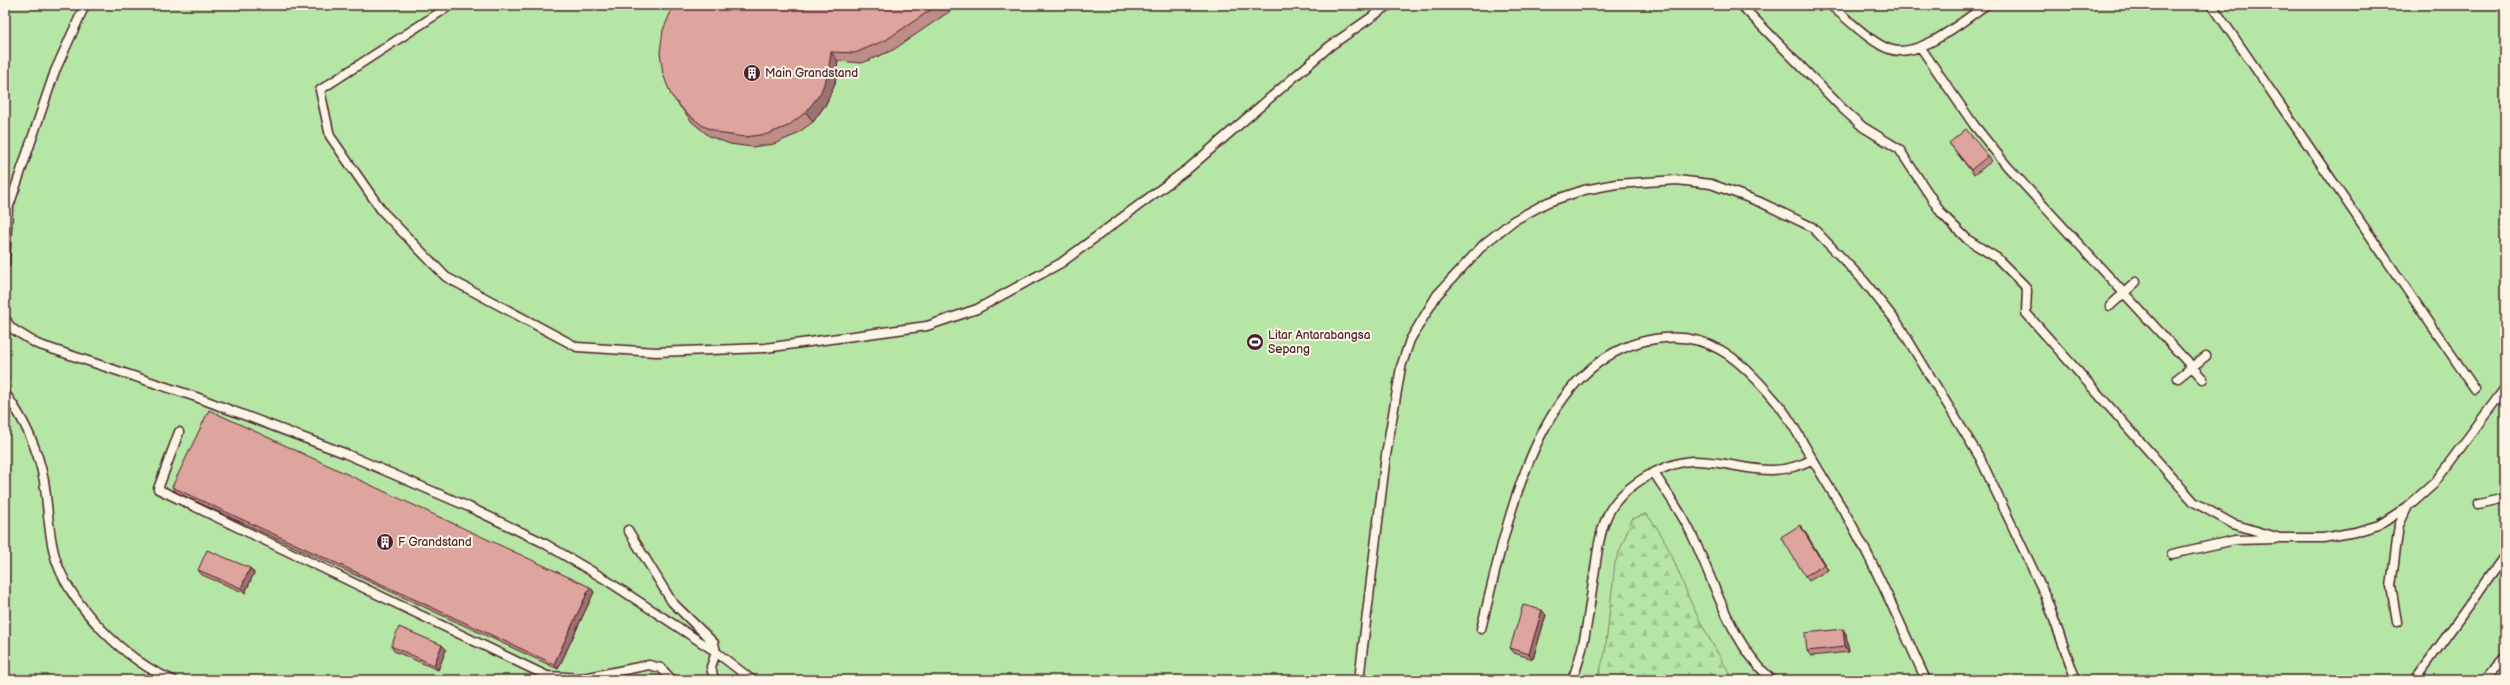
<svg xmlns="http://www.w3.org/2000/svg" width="2510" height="685" font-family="'Balsamiq Sans',sans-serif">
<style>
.grass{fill:#b6e6a5;stroke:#808268}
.forest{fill:url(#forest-firs);stroke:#808268}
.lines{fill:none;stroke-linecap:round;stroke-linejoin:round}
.service-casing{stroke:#4a1f2b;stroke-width:11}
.service{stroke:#fcf5e5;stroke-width:8}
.wall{fill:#bf8d88;stroke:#4a1f2b}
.shaded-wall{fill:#9b736f;stroke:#4a1f2b}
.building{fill:#dea49e;stroke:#4a1f2b}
.labels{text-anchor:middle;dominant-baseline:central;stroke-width:4;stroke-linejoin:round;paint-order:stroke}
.poi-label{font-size:12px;fill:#4a1f2b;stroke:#fcf5e5;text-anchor:start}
</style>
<defs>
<pattern id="forest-firs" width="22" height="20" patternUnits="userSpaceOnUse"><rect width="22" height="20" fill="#b6e6a5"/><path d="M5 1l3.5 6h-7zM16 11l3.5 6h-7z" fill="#9ec58e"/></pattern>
</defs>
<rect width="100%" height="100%" fill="#f6e5d7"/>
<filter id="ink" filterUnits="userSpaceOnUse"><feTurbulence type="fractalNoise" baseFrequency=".025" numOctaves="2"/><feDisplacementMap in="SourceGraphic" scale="8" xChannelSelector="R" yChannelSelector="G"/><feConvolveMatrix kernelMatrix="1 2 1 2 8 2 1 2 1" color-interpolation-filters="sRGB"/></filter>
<g filter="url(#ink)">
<!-- grass -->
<path class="grass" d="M5,5H2505V680H5Z"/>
<!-- forest -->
<path class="forest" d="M1646,514C1670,540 1678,575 1693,607C1705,632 1719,656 1734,680H1597L1605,653L1615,563L1632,519Z"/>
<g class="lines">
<!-- service casing -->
<g class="service-casing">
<path id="service" d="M451,5L320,90L330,136L382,211L446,277L577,347L656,352L765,348L927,326L977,309L1061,263L1189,168L1330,46L1389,5
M1741,5L1844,110L1863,127L1899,149L1942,214L1968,240L1997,258L2024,285L2027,290L2026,313L2194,502L2233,524L2280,538H2323L2355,532L2379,525L2407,507L2435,482L2505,388
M1830,5C1847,18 1870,42 1889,49C1919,60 1962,21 1986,5
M2212,5L2475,389
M1921,48L1974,125L2007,166L2203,379
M5,263L8,209L55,71L85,5
M2110,306L2136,282
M5,318L11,328L37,344L196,397L344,453L469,507L542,542L603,578L716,652L752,680
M2178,378L2206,356
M5,393C24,419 38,449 44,481C48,505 48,530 54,553C65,601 127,663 173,680
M179,432L158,489L547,676L584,678L649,665L661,668L672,680
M1654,473C1667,493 1682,513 1692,535C1716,585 1729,641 1772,680
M2479,504L2505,498
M628,530L672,602L714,643L716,652L711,667L714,680
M2172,554L2235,540L2275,539
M2397,622L2391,586L2399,525L2407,508
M1481,629C1506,532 1534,357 1655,339C1708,330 1740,359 1773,398C1791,418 1803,444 1817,467C1831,491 1847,514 1859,538C1884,584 1904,633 1926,680
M1359,680L1386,455L1401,367L1410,340L1437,295L1484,244L1513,221L1548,202L1584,190L1616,184L1677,180L1711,184L1760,202L1812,227L1864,281L1899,325L1980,458L2045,595L2076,680
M1572,680C1585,649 1589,610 1594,576C1597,555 1599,532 1609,512C1618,496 1633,484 1649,475C1664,467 1680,460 1697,461C1740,462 1770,482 1813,459
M2415,680L2505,555
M2484,680L2505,657"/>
</g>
<!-- service -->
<use href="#service" class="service"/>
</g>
<!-- wall -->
<path class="wall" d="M675,5H959L893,50L862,63L838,61L835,83L826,104L813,122L795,135L774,144L752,147L730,144L709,136L692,122L671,95Z
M1935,5H1943L1938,9Z
M1949,143L1988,156L1992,161L1974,175Z
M172,487L590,587L594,592L558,669L176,492Z
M1800,525L1828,570L1809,581L1805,576Z
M198,570L254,573L245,593L202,575Z
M1546,615L1533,659L1514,653L1510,648Z
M1843,629L1846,634L1849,652L1811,656L1807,651Z
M442,645L446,650L438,670L394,651L391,646Z"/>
<!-- shaded-wall -->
<path class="shaded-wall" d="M831,52L838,61L835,83L826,104L813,122L806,112Z
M1800,525L1804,530L1828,570L1824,565Z
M250,568L254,573L245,593L241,588Z
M590,587L594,592L558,669L554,664Z
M1542,610L1546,615L1533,659L1529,654Z
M1843,629L1846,634L1849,652L1845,647Z
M442,645L446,650L438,670L434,665Z"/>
<!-- building -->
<path class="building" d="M675,5H938L886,40L855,53L831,52L828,74L820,94L806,112L788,126L768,134L745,137L723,134L703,126L685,112L671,95L663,74L660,52L663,30L672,9Z
M1966,129L1988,156L1971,170L1949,143Z
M209,410L590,587L554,664L172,487Z
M1800,525L1824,565L1805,576L1781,537Z
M207,550L250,568L241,588L198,570Z
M1523,605L1542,610L1529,654L1510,648Z
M399,627L442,645L434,665L391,646Z
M1843,629L1845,647L1807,651L1805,633Z"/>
</g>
<!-- icons -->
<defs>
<g id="building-disc" transform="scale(0.9)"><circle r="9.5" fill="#4a1f2b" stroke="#fcf5e5"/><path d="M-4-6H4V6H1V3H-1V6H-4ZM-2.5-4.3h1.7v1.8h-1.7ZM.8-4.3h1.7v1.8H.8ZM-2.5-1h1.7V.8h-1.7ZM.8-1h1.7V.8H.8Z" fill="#fff"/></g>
<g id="stadium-disc" transform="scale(0.9)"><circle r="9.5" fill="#4a1f2b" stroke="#fcf5e5"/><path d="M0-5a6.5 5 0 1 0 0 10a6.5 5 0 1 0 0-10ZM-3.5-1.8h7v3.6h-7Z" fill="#fff"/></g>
</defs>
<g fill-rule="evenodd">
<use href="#building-disc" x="752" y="73"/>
<use href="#stadium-disc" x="1255" y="342"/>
<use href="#building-disc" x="385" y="542"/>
</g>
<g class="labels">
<!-- poi labels -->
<g class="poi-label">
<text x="765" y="73">Main Grandstand</text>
<text x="1268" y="335">Litar Antarabangsa<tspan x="1268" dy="14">Sepang</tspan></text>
<text x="398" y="542">F Grandstand</text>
</g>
</g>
<!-- margin -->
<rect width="2510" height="685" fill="none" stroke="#fcf5e5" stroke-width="20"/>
<rect x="10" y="10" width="2490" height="665" fill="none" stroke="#4a1f2b" stroke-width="1.5" filter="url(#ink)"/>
</svg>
